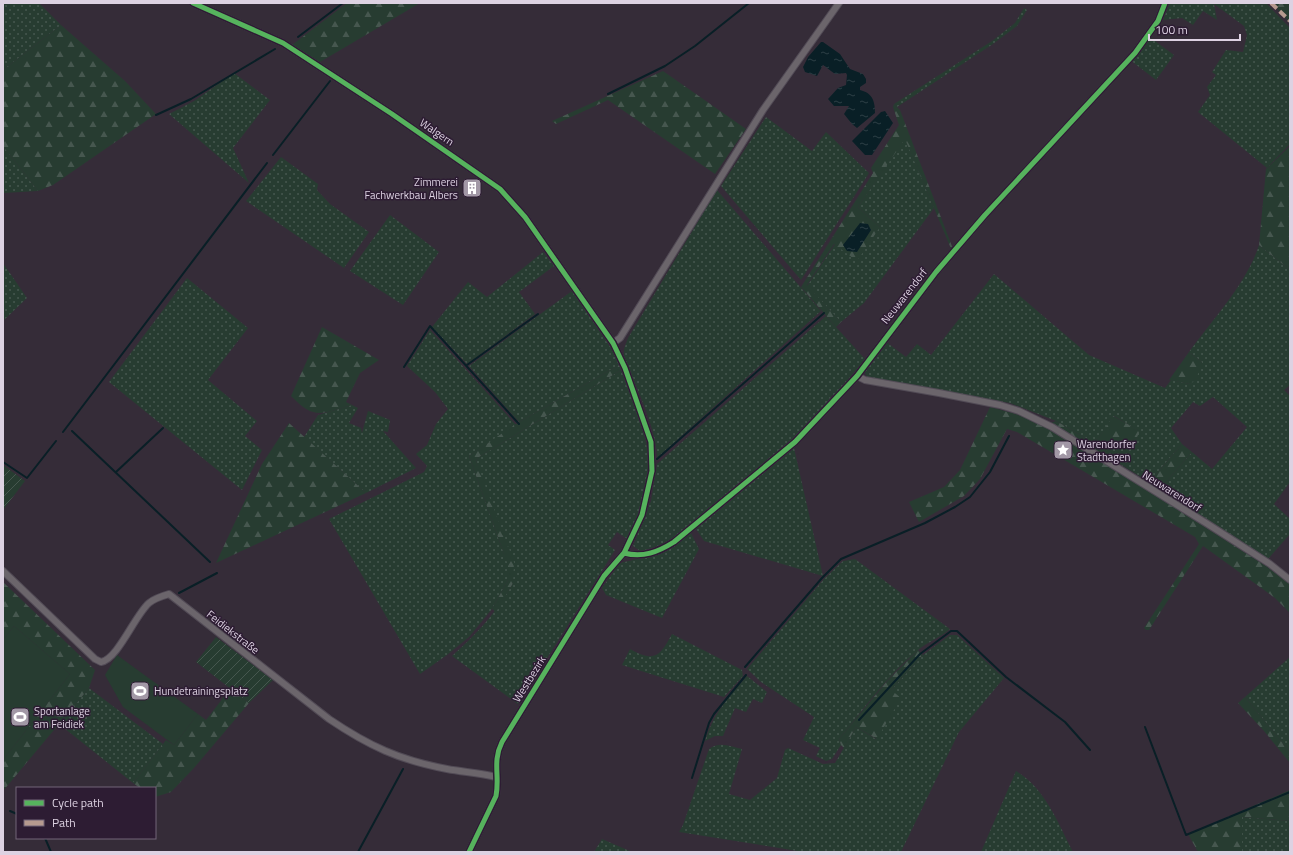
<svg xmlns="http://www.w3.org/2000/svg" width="1293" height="855" font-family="'Titillium Web',sans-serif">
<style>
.grass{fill:url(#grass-dots)}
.forest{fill:url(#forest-firs)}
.park{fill:#273c31}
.garden{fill:url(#garden-furrows)}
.water{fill:url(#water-ripples)}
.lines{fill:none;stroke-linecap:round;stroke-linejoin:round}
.stream{stroke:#091f26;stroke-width:2}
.minor-casing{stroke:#524b56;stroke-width:8}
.minor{stroke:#6b656b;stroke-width:6}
.quiet{stroke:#b69a8f;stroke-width:4;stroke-dasharray:8 4;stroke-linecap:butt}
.cycleway-casing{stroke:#2d1c33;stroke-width:8}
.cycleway{stroke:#56b35d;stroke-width:5}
.labels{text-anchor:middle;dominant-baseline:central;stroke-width:3;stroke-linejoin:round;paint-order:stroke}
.street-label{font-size:11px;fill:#ddd2e2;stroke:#2d1c33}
.poi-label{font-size:11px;fill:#ddd2e2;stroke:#2d1c33;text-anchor:start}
</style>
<defs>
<pattern id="grass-dots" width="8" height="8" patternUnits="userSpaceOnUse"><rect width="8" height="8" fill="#273c31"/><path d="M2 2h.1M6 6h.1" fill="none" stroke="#46574f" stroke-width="1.8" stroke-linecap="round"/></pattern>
<pattern id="forest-firs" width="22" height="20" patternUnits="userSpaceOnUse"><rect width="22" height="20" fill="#273c31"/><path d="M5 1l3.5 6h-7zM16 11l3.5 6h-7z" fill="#46574f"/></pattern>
<pattern id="garden-furrows" width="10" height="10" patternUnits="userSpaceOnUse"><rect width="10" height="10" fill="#273c31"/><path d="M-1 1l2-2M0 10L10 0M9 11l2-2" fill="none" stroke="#46574f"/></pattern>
<pattern id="water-ripples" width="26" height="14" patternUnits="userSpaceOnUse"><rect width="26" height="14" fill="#091f26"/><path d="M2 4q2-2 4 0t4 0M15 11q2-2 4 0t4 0" fill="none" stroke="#2c3f45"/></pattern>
</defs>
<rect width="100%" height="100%" fill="#352c38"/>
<!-- grass -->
<path class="grass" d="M3,3H39L61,25L3,70Z
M1170,3H1266L1290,28V144L1267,168L1198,112L1210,95L1207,87L1216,75L1212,72L1226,50L1243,52L1247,35L1244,26L1214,4L1217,20L1203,11L1193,25L1182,18L1163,20Z
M1024,8L1027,10L1017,26L993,44L897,107L894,104L992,41L1015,23Z
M1151,38L1174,55L1156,80L1130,60Z
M234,73L270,100L233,148L249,183L169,114L194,101Z
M766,117L812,151L826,132L869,173L801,280L721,186Z
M905,138L934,208L864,303L841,322L807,286L835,244L880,227L858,207Z
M3,146L38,191L4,193Z
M281,157L318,184L317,190L330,204L369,232L344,268L246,201Z
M717,190L821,311L657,458C658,432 634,382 624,356V349L628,338Z
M390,215L439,252L403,305L350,271Z
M1259,245L1290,270V385L1284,390L1290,396V482L1274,504L1290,519V534L1268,559L1160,489L1192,452L1212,469L1247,427L1213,397L1200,406L1193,402L1171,428L1182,444L1149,482L1102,453L1116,445L1136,439L1139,431L1114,416L1098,439L1091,441L1056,421L1010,403L867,377L864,371L885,341L906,357L917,344L931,355L994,274L1089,355L1165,388L1171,380L1190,384L1202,362L1189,352C1213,319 1247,283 1259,245Z
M543,252L554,266L519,292L535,314L467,364L432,327L468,282L487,297Z
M3,263L27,298L3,321Z
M187,278L248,328L208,380L257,421L245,436L262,450L242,490L109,382Z
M572,291L611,348L619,365L519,422L469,366Z
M826,316L865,359L835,395H832L826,404L792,439L674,538C662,544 652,549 640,551L633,546L651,501L657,464Z
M430,330L516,425L469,456L508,565V580L492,609L469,637L447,655L420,674L329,519L424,472L427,466L416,454L427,445L436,424L448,409L435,392L407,366Z
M621,370C629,392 639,415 645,438C653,471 644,510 627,539L617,532L608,545L615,550L518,704L452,656C479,632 495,614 513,583L476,461L479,457Z
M352,405L358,408L349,423L361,428L362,433L368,411L390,420L388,432L383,431L416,468L366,493L304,437L318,415Z
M794,448L823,576L704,541L696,529Z
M691,533L699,549L662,618L606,595L602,588L620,563L663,553Z
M855,559L950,629C940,638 927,642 917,651C887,676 864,709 839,739L841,745L832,759L826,761L816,756L820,748L803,740L814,717L761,682L747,669L824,579L843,561Z
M672,634L742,670L743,676L724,697L622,665L630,649C655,663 660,656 672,634Z
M950,635H957L1004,678L959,732L901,852H804L679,832L683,825L709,749C719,741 730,746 742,749L729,794L750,800L777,778L785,750L788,748L823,764L835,763L856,727L876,739L891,690L923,655Z
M1290,657V752L1245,697Z
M747,676L767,692L762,703L753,699L746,712L735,708L723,736H715L705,741C714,713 728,697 747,676Z
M89,688L163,744L133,783L59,724Z
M1016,771C1045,788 1058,823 1073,852H981Z
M1242,817L1290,821V852H1242Z
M602,839L632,852H594Z"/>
<!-- forest -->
<path class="forest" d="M347,3H420L320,62L292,45Z
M1272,3H1290V23Z
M61,25L125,81L156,114L53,185L38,191L3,146V70Z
M663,71L746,129L715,174L608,100L556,124L552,121Z
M894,104L900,110L953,249L952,251L905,139L858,207L880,227L857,261L834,244L807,285L841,322L836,327L801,287L873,173L871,168L899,125L893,107Z
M1290,146V270L1259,245L1266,169Z
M322,327L379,360L360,373L346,402L352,405C322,413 315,421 291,396Z
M1189,352L1202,362L1196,380L1190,384L1169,380Z
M619,365L621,370L479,457L476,461L514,562L513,583L496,612L492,609L508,580V565L469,456L519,422Z
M990,407L1016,414L1044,426L1056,421L1091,441L1098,439L1113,416L1140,431L1136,439L1116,445L1101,454V461L1144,488L1182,444L1192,452L1160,489L1161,499L1266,566L1290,584V613L1275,598L1203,546L1149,630H1146L1144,628L1199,544L1195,537L1017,432L1007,429L980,479L964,496L919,522L909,502L944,487L960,470Z
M289,423L366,493L216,563L262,464Z
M3,582L95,670L89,688L3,791V760L70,674L14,626L3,640Z
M918,650L923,655L891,690L901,698L877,739L856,727L844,748L841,745L839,739L888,680Z
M230,689L249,703L194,768L171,792L155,797V788H140L133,783L166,740L174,745L198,714L206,720Z
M1245,697L1290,752V763L1264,731L1238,703Z
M1290,790V821L1242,817V852H1198L1188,834Z"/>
<!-- park -->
<path class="park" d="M14,626L70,674L3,760V640Z
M117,655L198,714L174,745L123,707L105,675Z"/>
<!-- garden -->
<path class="garden" d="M3,465L25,481L3,510Z
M216,637L273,680L249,703L196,662Z"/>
<!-- water -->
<path class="water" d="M821,42H823L840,54L850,69L863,74L866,79V83L860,87V90C873,93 875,102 875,113L857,128L852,124L844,114L849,106H834L828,99L838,88L846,85L847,75L846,73L835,74L823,65L817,76L805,72L803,67L808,57Z
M885,111L893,123L872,155H865L852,141L881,112Z
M860,223L868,224L871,230L857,252L847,251L843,245Z"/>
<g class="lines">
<!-- stream -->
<path class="stream" d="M298,37L343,3
M608,94L665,66L695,46L749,3
M156,115L191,99L275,49
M273,155L330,81
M467,365L538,314
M404,367L430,326L519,424
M72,431L210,562
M63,432L267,163
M657,459L824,313
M3,462L27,478L56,441
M116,472L163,428
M179,593L217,573
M745,667L822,578L841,559L925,523L955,507L970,497L990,472L1009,436
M859,720L920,654L951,631H957L1006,677L1065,722L1090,750
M1145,727L1186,835L1290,792
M692,778L709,723L714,714L746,675
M10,811L17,814
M45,838L51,852
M358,852L403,769"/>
<!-- minor casing -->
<g class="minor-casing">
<path id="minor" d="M193,3L283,43L392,114L500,189L525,217L613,343L625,368L651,442L652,471L642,515L624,553L604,576L502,742C492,762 500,776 496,796L469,852
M613,343L620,338L763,110L839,3
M857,376L865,380L939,393L1000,405L1019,411L1052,427L1206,523L1270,564L1290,580
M624,553C643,558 658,552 674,542L795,442L857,376L936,272L985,215L1135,53L1158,21L1165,3
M3,571L95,659L101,662C118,659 135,615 149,603C155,598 162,596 169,594L329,719C369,746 399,760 447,769C463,772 480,773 496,777"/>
</g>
<!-- minor -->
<use href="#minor" class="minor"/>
<!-- quiet -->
<path class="quiet" d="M1271,3L1290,21"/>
<!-- cycleway casing -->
<g class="cycleway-casing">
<path id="cycleway" d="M193,3L283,43L392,114L500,189L525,217L613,343L625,368L651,442L652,471L642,515L624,553L604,576L502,742C492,762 500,776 496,796L469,852
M624,553C643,558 658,552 674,542L795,442L857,376L936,272L985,215L1135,53L1158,21L1165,3"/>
</g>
<!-- cycleway -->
<use href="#cycleway" class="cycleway"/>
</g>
<!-- icons -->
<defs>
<g id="building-square" transform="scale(1)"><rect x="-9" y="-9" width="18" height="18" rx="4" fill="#a298a6" stroke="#2d1c33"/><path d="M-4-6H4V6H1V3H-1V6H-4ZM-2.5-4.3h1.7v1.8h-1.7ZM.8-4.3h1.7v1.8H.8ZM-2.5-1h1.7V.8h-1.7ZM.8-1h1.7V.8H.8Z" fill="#fff"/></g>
<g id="sight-square" transform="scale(1)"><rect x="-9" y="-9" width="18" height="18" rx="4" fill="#a298a6" stroke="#2d1c33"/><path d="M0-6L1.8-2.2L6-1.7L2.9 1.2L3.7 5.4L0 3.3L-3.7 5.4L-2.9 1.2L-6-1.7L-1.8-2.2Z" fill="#fff"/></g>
<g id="stadium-square" transform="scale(1)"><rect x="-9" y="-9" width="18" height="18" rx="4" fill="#a298a6" stroke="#2d1c33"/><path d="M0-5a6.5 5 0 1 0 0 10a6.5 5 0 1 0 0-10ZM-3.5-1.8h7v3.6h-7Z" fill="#fff"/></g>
</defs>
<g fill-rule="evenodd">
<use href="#building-square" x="472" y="188"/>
<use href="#sight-square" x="1063" y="450"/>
<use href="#stadium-square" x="140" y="691"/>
<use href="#stadium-square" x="20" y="717"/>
</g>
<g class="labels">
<!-- street labels -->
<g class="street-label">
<text transform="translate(437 132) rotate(34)">Walgern</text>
<text transform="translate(904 296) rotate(-52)">Neuwarendorf</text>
<text transform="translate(1172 491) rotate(32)">Neuwarendorf</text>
<text transform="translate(233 632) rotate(38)">Feidiekstraße</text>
<text transform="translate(529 679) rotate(-58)">Westbezirk</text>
</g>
<!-- poi labels -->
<g class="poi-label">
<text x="458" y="182" text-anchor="end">Zimmerei<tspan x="458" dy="13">Fachwerkbau Albers</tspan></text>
<text x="1077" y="444">Warendorfer<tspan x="1077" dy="13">Stadthagen</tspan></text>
<text x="154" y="691">Hundetrainingsplatz</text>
<text x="34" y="711">Sportanlage<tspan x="34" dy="13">am Feidiek</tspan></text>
</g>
</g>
<!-- border -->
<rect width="1293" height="855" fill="none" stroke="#ddd2e2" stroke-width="8"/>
<!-- legend -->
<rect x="16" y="787" width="140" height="52" fill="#2d1c33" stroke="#736579"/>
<rect x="24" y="800" width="20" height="6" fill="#56b35d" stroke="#736579"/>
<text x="52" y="807" font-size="12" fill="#ddd2e2">Cycle path</text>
<rect x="24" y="820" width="20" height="6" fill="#b69a8f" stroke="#736579"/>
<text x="52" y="827" font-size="12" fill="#ddd2e2">Path</text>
<!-- scale -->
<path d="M1149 34v6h91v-6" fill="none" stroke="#ddd2e2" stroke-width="2"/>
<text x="1155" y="34" font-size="12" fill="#ddd2e2" stroke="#2d1c33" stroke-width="3" paint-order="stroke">100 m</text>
</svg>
